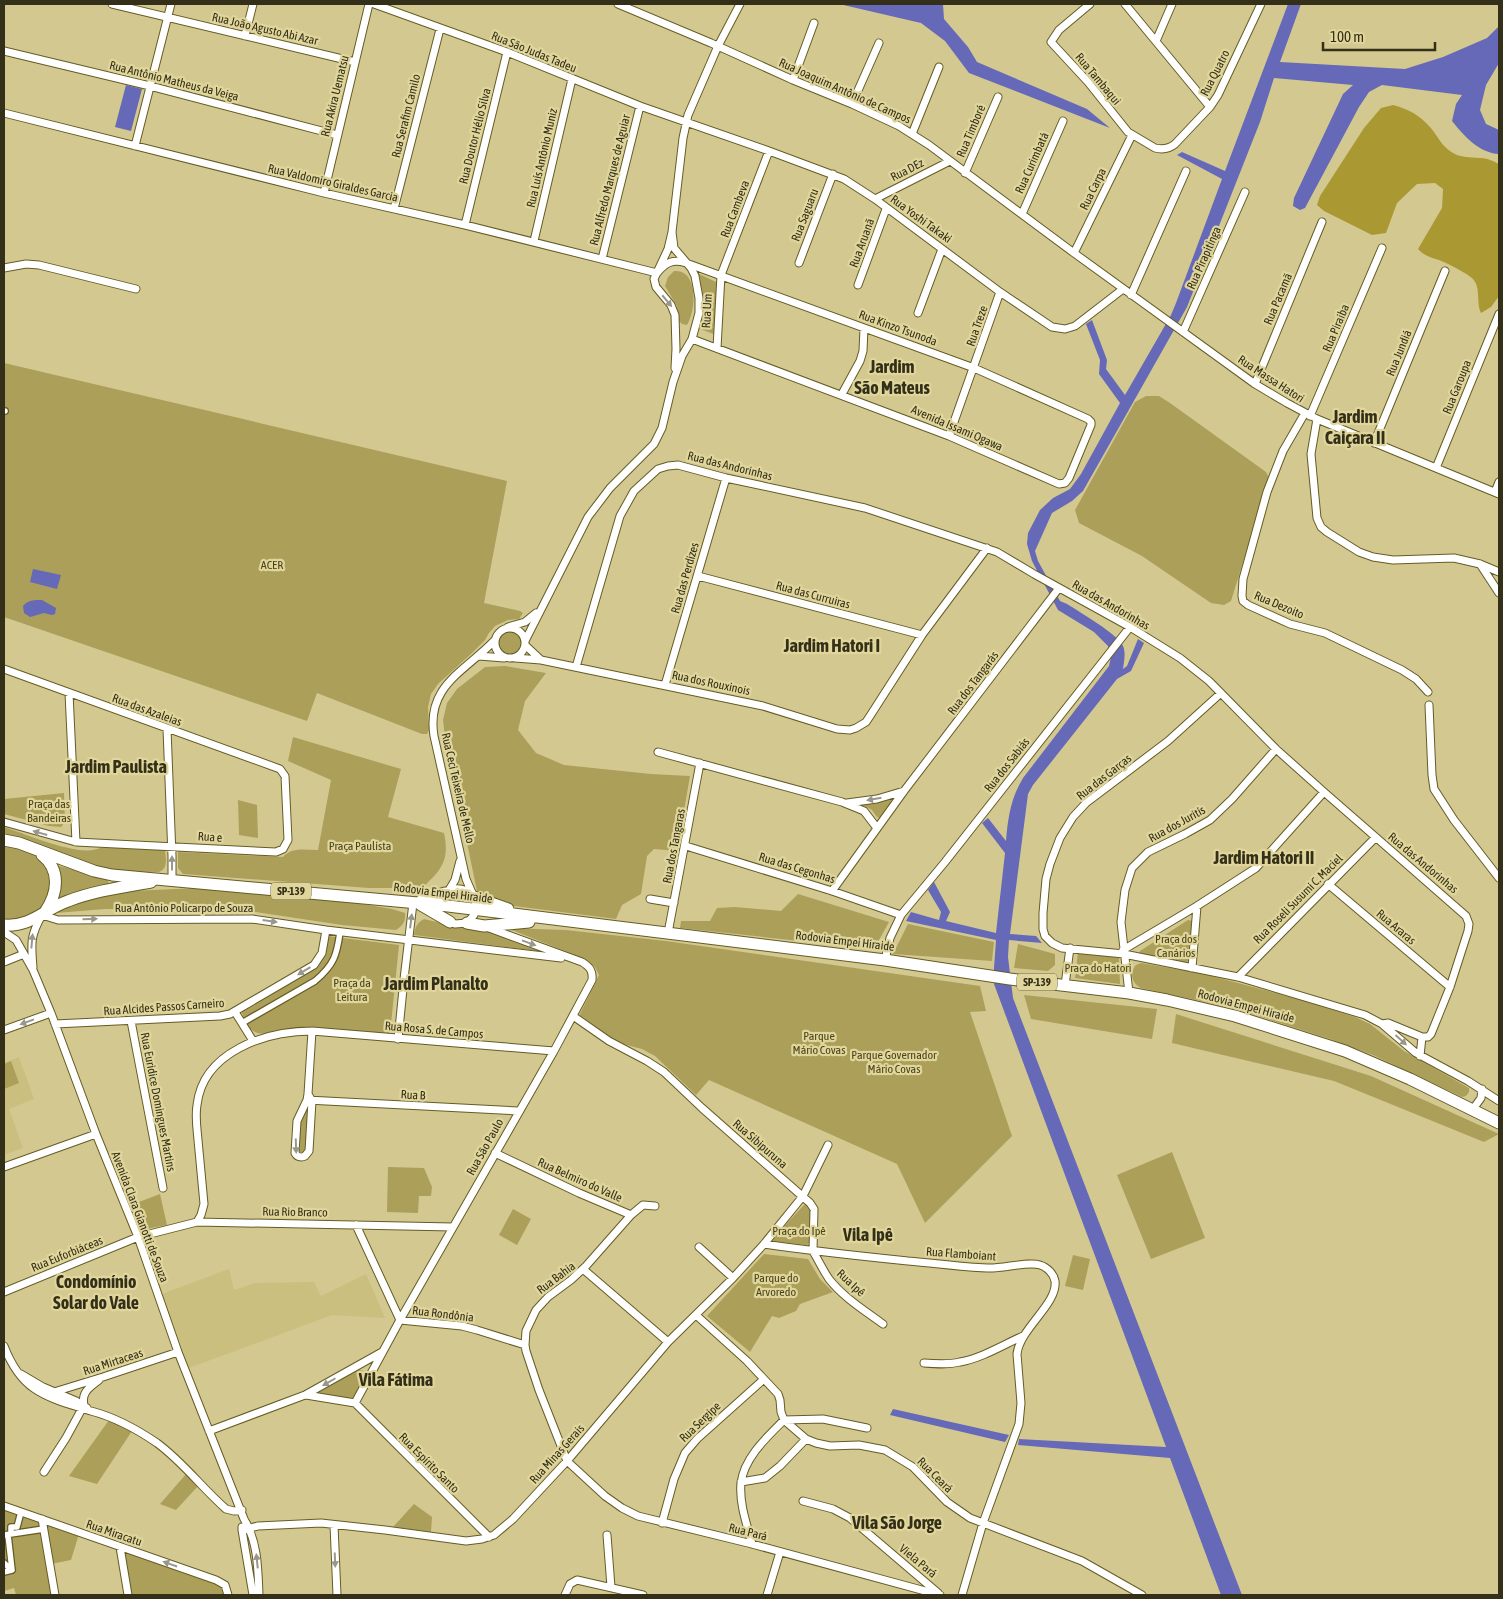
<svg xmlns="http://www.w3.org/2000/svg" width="1503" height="1599" font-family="'Asap Condensed',sans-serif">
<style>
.built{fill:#cabf7e}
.green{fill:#ab9f59}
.forest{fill:#a93}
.water{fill:#6569b8}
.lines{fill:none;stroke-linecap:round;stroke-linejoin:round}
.pedestrian-casing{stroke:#655c24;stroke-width:8}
.minor-casing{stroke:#655c24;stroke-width:9}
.primary-casing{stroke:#655c24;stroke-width:13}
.pedestrian{stroke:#fff;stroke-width:5.5}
.minor{stroke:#fff;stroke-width:7}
.primary{stroke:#fff;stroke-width:11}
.oneway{fill:#99978c}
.labels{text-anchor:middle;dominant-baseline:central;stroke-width:4.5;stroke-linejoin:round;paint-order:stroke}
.shield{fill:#e0d69c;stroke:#676140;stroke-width:1}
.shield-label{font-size:11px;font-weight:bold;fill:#332f18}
.street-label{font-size:12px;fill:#332f18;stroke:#e0d69c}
.park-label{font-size:12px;fill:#494218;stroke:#e0d69c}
.district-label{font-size:18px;font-weight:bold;fill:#332f18;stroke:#e0d69c}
</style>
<rect width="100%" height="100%" fill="#d3c990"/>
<!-- built -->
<path class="built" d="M19,1057L34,1099L9,1109L23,1148L4,1155V1063Z
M229,1269L234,1290L255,1283L314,1282L321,1296L366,1274L385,1318L332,1315L189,1368L162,1294Z"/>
<!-- green -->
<path class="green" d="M674,271C699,269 696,311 687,325L682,324L678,320L677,306L665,286L668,277Z
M695,272L718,283L716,335L698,328C705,301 703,297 695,272Z
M4,363L507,481L484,603L520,611L523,613L519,619L508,620L495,626L489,633L485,640L471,654L438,684L431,694L428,707L429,730L427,734H422L317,693L307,721L4,617Z
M1146,396H1159L1170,403L1266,472L1269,478L1231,601L1224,605L1211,603L1142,556L1079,523L1075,510L1135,402Z
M499 643a11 11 0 1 1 22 0a11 11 0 1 1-22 0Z
M505,666L546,673L525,701L518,730L536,753L564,765L651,774L690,776L677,851L654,849L647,856L641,894L622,905L616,919L514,906L491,901L477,891L445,737L443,720L447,703L457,689L485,667Z
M293,737L401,769L388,817L444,833C450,861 441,870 422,888H369L183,874L178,868V852L283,857C292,847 305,850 318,850L331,780L288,761Z
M64,793L65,822L61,827L49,826L4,814V799Z
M890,799L892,802L880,818L877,817L872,810L863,805L864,803Z
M238,800L257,805L258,838L239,835Z
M4,827C26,834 80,858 100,848L157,844L165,851C166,859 168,869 159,872L104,871L4,835Z
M4,844C16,848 30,850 40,858C45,862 51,875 51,882C51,890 44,908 37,912C28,919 15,919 4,921Z
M56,865L107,879L109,884L55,901Z
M199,888L351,902L392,909L405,913C406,921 403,926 396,930L342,925L242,910L105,909L56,913L62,907L111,894L130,891Z
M798,894L889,922L874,949L680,928L681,921H710L717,908L735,907L781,911Z
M424,919L445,924L454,928L468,927L483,929L544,952L414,935C415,927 417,923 424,919Z
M1188,920L1193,921L1189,961L1186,962L1141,957L1139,955L1140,951Z
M908,924L994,942L992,961L893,954Z
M507,928L566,930L666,941L980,986L986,1011L970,1012L1012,1136L925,1223L897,1164L709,1080L696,1095L655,1056L642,1049L623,1044L604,1035L586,1021L584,1018L579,1016L599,975L595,967L585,959Z
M327,936L399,945L390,1034C358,1032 325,1026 293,1028C282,1029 265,1037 255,1032C246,1027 244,1019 241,1010L316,967L323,956Z
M1018,944L1055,954V965L1048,971L1014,968Z
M1078,952L1119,958L1120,984L1075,978Z
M1141,963L1204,974L1302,1000L1355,1017L1370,1024L1404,1051L1469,1088V1092L1466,1096L1462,1097L1373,1055L1330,1039L1234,1008L1141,988C1132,984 1129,973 1136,965Z
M1024,995L1157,1009L1152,1039L1031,1019Z
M1176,1014L1371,1076L1499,1134L1484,1142L1334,1081L1172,1043Z
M11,1061L19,1083L4,1089V1064Z
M306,1109L310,1110L307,1148L305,1152H298V1127Z
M1172,1152L1205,1238L1151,1259L1117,1175Z
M388,1167L424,1168L432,1187L431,1196H419L418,1213L387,1212Z
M160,1194L167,1225L141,1230L131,1205Z
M805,1204L812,1212V1240L807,1245L770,1241Z
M513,1209L531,1219L517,1245L499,1235Z
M764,1254L808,1259L820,1279L833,1292L800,1304L796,1311L779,1318L772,1316L750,1352L707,1316Z
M1073,1255L1090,1259L1083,1290L1065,1286Z
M355,1368L363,1371C366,1381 359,1391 354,1399L313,1393Z
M109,1420L132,1431L97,1484L69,1476Z
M187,1473L199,1485L176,1510L160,1504Z
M414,1504L432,1517L431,1532L393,1527Z
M4,1508L41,1521L52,1595H16L14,1588L4,1591Z
M46,1524L79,1534L71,1560L51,1564Z
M116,1549L217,1583L223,1588L225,1595H125Z"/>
<!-- forest -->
<path class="forest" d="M1393,105C1410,110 1418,114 1430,127C1437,135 1441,145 1450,151C1459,158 1470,157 1480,158C1487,158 1493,161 1499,164V296L1491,307L1481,313C1476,303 1481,288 1473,279C1468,274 1452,266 1446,263C1436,258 1426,258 1418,249L1442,208L1443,189L1435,183L1417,184L1397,203L1386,233L1372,235L1324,211L1317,205L1320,196L1364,128L1381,108Z"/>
<!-- water -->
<path class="water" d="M839,4H943L944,19L968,47L977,62L1087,109L1110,128L969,73L945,41L921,23Z
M1288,4H1301L1280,62L1405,69L1443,57L1487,38L1499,26V63L1486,85L1480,110L1486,124L1499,130V154C1479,153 1464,136 1452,121L1456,104L1462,95L1382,85L1369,92L1359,107L1305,208L1300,210L1293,206L1294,198L1343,94L1353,85L1274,78L1260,122L1187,307L1083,491L1072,501L1052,513L1035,551L1038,561L1060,601L1067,604C1078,611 1119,635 1123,646C1126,653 1124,661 1123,669L1127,666L1138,639L1144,643L1131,671L1117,679L1033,785L1028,794L1010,934L1036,936L1042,943L1009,940L1008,957L1013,998L1242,1595H1221L1170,1458L1018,1445L1019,1439L1166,1447L994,984V968L996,940L906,921L911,912L939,920L941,912L928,890L934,882L950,912L946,921L996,933L1005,853L982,823L988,818L1006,841C1008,817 1011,798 1023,778L1109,666L1111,657L1108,646L1094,632L1058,610L1032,561L1027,544L1028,533L1040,510L1053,498L1070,489L1081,474L1120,403L1099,374L1100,360L1086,324L1092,320L1107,360L1106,369L1125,395L1171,315L1176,303L1222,179L1177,155L1182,152L1225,171Z
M126,85L142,89L131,131L115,127Z
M33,569L61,575L57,589L30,582Z
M42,600L56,608L55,614L52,615L44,613L30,617L24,613L23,606C28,600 34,600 42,600Z
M893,1409L1009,1435L1005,1442L890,1415Z"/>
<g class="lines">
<!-- pedestrian casing -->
<g class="pedestrian-casing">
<path id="pedestrian" d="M4,411H5
M242,1023L315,981C334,965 337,955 340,932
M11,1534V1527H17L21,1512
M4,1535L44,1529
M4,1563L12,1570
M4,1572L12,1570L8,1535"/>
</g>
<!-- minor casing -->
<g class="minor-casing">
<path id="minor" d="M112,4L355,62
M374,4L507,52L640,106L769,151L844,179L875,199L1000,292L1052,327L1065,329L1075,326L1123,289
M618,4L711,43L793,80L852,104L899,126L929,145L1074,253L1255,384L1287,403L1317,419L1499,494
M1090,4L1059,30L1051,42L1088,82L1128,132L1155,148C1163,150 1169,149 1175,144L1210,107L1218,95L1261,4
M1125,4L1210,107
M245,36L253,4
M1156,41L1172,4
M4,51L150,86L337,135
M793,80L814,23
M852,104L879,43
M4,113L324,193L465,225L657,273
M912,134L939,67
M135,146L171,4
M965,173L998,97
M324,193L369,4
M875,199L950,161
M394,209L440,29
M1022,214L1063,121
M465,225L507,52
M534,241L572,79
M1074,253L1132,135
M602,259L640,106
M799,263L833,174
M4,268L26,264L39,265L136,289
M657,273C666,262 673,259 686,263L974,368L1088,419L1091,422V425L1069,478L1065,483L1059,484L949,436L692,339
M858,285L886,209
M1131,295L1186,171
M918,313L942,249
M1183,332L1245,192
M717,348L721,275L769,151
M675,368L676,349L675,315L671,305L656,287L654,279L668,249L672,232L683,138L688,115L718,46L740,4
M1255,384L1322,222
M842,394L860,361L863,351L864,328
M1305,413L1283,451L1267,492L1243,579L1242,596L1243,601L1248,605L1290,624L1325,633L1402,670L1416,679L1428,692
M1310,416L1382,248
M1317,419L1311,454L1317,518L1321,527L1327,532L1359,552L1373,557L1393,560L1454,558L1480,564L1499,572
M949,436L1000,292
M1374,443L1445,271
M1436,468L1499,314
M1495,492L1499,482
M1480,564L1499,593
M698,576L922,635
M508,627L525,622L536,613
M495 643a15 15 0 1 1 30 0a15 15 0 1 1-30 0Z
M525,641L588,517L610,488L654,444L662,428L673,382L682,356L692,339L699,313V298L695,276L691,268L674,248L672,232
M525,645L541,660
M479,656L504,658
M515,658L541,660L763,706L837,729L850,730L856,728L866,722L870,716L922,635L987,548
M576,667L620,516L634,491L658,469L668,466L678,465L726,478L865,508L997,552L1034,574L1130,627L1180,658L1209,681L1276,749L1324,792L1466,916L1469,924L1468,931L1450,987L1431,1034L1428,1037H1422
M4,669L280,769L285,776L288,840L283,849L276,852L76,842L4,822
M665,685L726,478
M69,693L76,842
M1221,693L1168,741L1086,803L1073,817L1060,838L1050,864L1046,879L1043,913V929L1045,936L1052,943L1062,948L1124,954L1238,977L1365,1015L1382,1024L1416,1053L1468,1081L1499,1101
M1429,705L1432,775L1434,789L1454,820L1499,878
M167,729L172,856V880
M658,752L842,802L864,811L877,828
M847,803L877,799L904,791
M686,846L832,891L901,915
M1328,884L1450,987
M449,890L455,880L460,861
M832,891L904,791L1059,588
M443,896C452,886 463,887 473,895
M650,899L674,903
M448,921L455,924L467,923L474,915L476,902L466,879L434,736C426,686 464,672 494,641
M4,932L16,940L24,954L33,970L51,1013L96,1134L138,1237L178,1352L244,1519C258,1542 258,1569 259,1595
M668,933L700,763
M1123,950L1197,906L1256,868L1324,792
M885,960L890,938L901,915L945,862L1130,627
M4,962L24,954
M33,967C31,943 30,936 42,915L58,920L252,919L326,930L561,958
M1192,968L1197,906
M1238,977L1375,838
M1065,985L1070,948
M1129,993L1121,922L1125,890L1132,868L1148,852L1185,834L1210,820L1232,799L1276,749
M235,1012L253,1041
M573,1016L609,1041L647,1061L664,1072L702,1108L810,1203L814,1209L813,1251
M131,1021L163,1188
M55,1024L220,1016L230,1014L314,965L322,953L326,930
M1382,1024L1388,1023L1422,1037
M4,1030L51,1013
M398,1039L404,979L413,903
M1420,1056L1422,1037
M308,1094L312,1101L309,1151L305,1156C301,1158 297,1157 295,1153L297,1121L307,1100L308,1094L312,1031
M307,1100L518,1111
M1473,1109L1481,1098L1482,1089
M495,1153L579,1193L631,1215L643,1205L655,1206
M4,1167L96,1134
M631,1215L586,1266L571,1280L548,1297L536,1310L526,1331L525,1345L526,1351L539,1390L567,1461L605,1496L622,1508L638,1516L752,1544L940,1595
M197,1222L201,1215L204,1204C202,1183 200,1161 198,1140C197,1128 195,1117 197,1105C203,1052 265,1031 312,1031L554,1051
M356,1225L400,1320L462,1326L477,1330L525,1345
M764,1244C812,1251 859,1256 908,1261C934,1263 961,1267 987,1268C1002,1269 1028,1261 1040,1265C1047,1267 1054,1274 1055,1281C1058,1304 1020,1328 1017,1354L1021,1403L1019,1424L983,1523L962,1595
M699,1247L733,1278
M813,1251C818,1260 823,1270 829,1279C843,1297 864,1310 883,1324
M583,1269L668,1342
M4,1292L138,1237L197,1222L453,1227
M696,1315L747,1361L778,1394L780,1400L781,1412L784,1420L806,1439L816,1443L830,1446L859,1445L885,1450L913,1467L947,1502L970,1518L1082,1561L1142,1595
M4,1346C22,1393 47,1397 91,1411C114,1417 138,1430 157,1443C183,1462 202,1488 226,1509L234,1511L242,1510
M924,1363C936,1364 948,1365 960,1362C982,1358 1003,1345 1023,1336
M21,1374L43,1387L76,1401L87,1408
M54,1392L103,1377L178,1352
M306,1395L355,1403
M355,1403L400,1320L554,1051L592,980C593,971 590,967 582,962L489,928
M355,1403L489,1537
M84,1405C81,1392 90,1387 99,1380
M209,1431L305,1395L382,1352
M44,1472L66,1438L84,1405
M741,1482L765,1478L780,1466L806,1439
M803,1501L833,1509L850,1518L938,1593
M4,1506L216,1580L225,1585L228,1595
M42,1519L55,1595
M662,1523L674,1479L685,1453L697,1439L764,1379
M334,1525L337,1595
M242,1527V1530L253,1595
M242,1530L258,1526L321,1523L385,1530L466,1541L482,1539L494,1535L513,1519L567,1461L668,1342L733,1278L764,1244L803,1196L828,1145
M607,1535L611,1587
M752,1544C747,1525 739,1503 741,1483C744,1458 767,1437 784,1420L823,1419L867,1428
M120,1547L128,1595
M565,1595L570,1584L577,1580L643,1595
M767,1595L780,1552"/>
</g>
<!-- primary casing -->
<g class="primary-casing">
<path id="primary" d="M4,840L19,843L94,871L112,875L440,905L885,960L1010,979L1129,993L1167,1000L1235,1016L1345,1051L1410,1079L1499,1123
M42,855C61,870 58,893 45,912
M474,897L508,909
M421,901L445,893
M421,905L450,922
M467,923L484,926L529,922
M4,925C32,927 44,909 68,901C94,891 123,887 151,882"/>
</g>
<!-- pedestrian -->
<use href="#pedestrian" class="pedestrian"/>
<!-- minor -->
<use href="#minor" class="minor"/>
<!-- primary -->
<use href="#primary" class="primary"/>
</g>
<!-- one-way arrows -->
<defs><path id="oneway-solid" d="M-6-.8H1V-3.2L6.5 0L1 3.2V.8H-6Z" transform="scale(1.25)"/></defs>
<g class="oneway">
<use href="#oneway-solid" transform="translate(667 301) rotate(50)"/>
<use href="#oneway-solid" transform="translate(874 799) rotate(170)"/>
<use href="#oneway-solid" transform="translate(40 833) rotate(-164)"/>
<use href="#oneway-solid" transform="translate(172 863) rotate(-90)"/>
<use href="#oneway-solid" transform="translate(90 919) rotate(-1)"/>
<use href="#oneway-solid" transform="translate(270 921) rotate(8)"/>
<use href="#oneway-solid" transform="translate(411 921) rotate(-83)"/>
<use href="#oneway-solid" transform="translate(32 941) rotate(-85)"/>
<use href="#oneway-solid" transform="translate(529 943) rotate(20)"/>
<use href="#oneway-solid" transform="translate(304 971) rotate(149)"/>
<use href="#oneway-solid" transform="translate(27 1022) rotate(160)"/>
<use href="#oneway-solid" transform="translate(1401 1040) rotate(42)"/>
<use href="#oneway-solid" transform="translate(296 1146) rotate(88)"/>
<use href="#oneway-solid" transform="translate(329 1382) rotate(150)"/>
<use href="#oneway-solid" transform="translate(335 1560) rotate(88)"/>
<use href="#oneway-solid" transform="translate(257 1561) rotate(-96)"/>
<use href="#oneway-solid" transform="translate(170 1564) rotate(-161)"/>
</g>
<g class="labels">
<!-- shield labels -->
<g class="shield">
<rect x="271" y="882.5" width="40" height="17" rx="4"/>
<rect x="1017" y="973.5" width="40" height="17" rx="4"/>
</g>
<g class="shield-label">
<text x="291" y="891">SP-139</text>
<text x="1037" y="982">SP-139</text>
</g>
<!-- street labels -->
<g class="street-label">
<text transform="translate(265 29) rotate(13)">Rua João Agusto Abi Azar</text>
<text transform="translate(534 52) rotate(22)">Rua São Judas Tadeu</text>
<text transform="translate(1215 73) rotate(-63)">Rua Quatro</text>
<text transform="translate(1098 79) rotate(50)">Rua Tambaqui</text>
<text transform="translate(174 81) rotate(14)">Rua Antônio Matheus da Veiga</text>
<text transform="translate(845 91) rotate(24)">Rua Joaquim Antônio de Campos</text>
<text transform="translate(335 96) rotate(-76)">Rua Akira Uematsu</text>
<text transform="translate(406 116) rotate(-76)">Rua Serafim Camilo</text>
<text transform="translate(971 131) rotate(-67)">Rua Timboré</text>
<text transform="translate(475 136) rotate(-76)">Rua Doutor Hélio Silva</text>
<text transform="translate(542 158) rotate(-77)">Rua Luís Antônio Muniz</text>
<text transform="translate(1032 163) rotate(-66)">Rua Curimbatá</text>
<text transform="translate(907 170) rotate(-27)">Rua DEz</text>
<text transform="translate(610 180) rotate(-76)">Rua Alfredo Marques de Aguiar</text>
<text transform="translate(333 183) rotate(13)">Rua Valdomiro Giraldes Garcia</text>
<text transform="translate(1093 189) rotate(-64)">Rua Carpa</text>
<text transform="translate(735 209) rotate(-69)">Rua Cambeva</text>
<text transform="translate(805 215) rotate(-69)">Rua Saguaru</text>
<text transform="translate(921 219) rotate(36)">Rua Yoshi Takaki</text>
<text transform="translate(862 243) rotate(-70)">Rua Aruanã</text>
<text transform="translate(1204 258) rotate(-66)">Rua Pirapitinga</text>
<text transform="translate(1278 299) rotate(-67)">Rua Pacamã</text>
<text transform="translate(707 311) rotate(-87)">Rua Um</text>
<text transform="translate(977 326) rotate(-71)">Rua Treze</text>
<text transform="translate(898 328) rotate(20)">Rua Kinzo Tsunoda</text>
<text transform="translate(1336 328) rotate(-67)">Rua Piraiba</text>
<text transform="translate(1399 353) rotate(-68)">Rua Jundiá</text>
<text transform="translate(1271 379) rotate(33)">Rua Massa Hatori</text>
<text transform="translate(1457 387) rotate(-68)">Rua Garoupa</text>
<text transform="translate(957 428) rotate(23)">Avenida Issami Ogawa</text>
<text transform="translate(730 466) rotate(14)">Rua das Andorinhas</text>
<text transform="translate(685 578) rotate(-74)">Rua das Perdizes</text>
<text transform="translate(813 595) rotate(15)">Rua das Curruiras</text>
<text transform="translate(1111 605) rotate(30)">Rua das Andorinhas</text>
<text transform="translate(1279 605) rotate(23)">Rua Dezoito</text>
<text transform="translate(711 683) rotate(12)">Rua dos Rouxinois</text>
<text transform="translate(973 683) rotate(-53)">Rua dos Tangarás</text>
<text transform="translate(147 710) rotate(20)">Rua das Azaleias</text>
<text transform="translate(1007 765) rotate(-52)">Rua dos Sabiás</text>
<text transform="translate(1104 777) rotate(-38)">Rua das Garças</text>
<text transform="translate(458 788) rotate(77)">Rua Ceci Teixeira de Mello</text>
<text transform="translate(1177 824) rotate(-29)">Rua dos Juritís</text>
<text transform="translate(210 837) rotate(4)">Rua e</text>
<text transform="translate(674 846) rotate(-79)">Rua dos Tangaras</text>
<text transform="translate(1423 863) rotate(40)">Rua das Andorinhas</text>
<text transform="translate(797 868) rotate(17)">Rua das Cegonhas</text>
<text transform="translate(443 893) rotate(7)">Rodovia Empei Hiraide</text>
<text transform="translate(1298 899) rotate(-45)">Rua Roseli Susumi C. Maciel</text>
<text x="184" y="908">Rua Antônio Policarpo de Souza</text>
<text transform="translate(1396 927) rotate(40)">Rua Araras</text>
<text transform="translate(845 941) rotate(7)">Rodovia Empei Hiraide</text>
<text transform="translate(1246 1006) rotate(15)">Rodovia Empei Hiraide</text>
<text transform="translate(164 1007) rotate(-4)">Rua Alcides Passos Carneiro</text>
<text transform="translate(434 1030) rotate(5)">Rua Rosa S. de Campos</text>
<text transform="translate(413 1095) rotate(3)">Rua B</text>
<text transform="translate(158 1102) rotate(79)">Rua Euridice Domingues Martins</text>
<text transform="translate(760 1144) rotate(41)">Rua Sibipuruna</text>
<text transform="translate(485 1147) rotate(-61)">Rua São Paulo</text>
<text transform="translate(580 1180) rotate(24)">Rua Belmiro do Valle</text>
<text transform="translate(295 1212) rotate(1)">Rua Rio Branco</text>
<text transform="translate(140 1217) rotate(69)">Avenida Clara Gianotti de Souza</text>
<text transform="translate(67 1254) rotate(-22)">Rua Euforbiáceas</text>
<text transform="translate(961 1254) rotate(4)">Rua Flamboiant</text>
<text transform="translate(556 1278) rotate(-37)">Rua Bahia</text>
<text transform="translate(851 1283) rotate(43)">Rua Ipê</text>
<text transform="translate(443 1314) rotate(7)">Rua Rondônia</text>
<text transform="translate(113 1362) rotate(-18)">Rua Mirtaceas</text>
<text transform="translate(700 1422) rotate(-44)">Rua Sergipe</text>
<text transform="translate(557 1454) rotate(-48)">Rua Minas Gerais</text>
<text transform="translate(429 1463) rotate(45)">Rua Espírito Santo</text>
<text transform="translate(935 1475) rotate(45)">Rua Ceará</text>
<text transform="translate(748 1532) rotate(14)">Rua Pará</text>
<text transform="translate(114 1533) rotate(19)">Rua Miracatu</text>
<text transform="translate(918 1561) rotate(40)">Viela Pará</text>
</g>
<!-- park labels -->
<g class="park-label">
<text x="272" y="565">ACER</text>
<text x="49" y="804">Praça das<tspan x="49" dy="14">Bandeiras</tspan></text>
<text x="360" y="846">Praça Paulista</text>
<text x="1176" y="939">Praça dos<tspan x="1176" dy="14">Canários</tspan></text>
<text x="1098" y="968">Praça do Hatori</text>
<text x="352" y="983">Praça da<tspan x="352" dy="14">Leitura</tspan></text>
<text x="819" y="1036">Parque<tspan x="819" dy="14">Mário Covas</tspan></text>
<text x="894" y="1055">Parque Governador<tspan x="894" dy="14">Mário Covas</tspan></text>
<text x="799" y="1231">Praça do Ipê</text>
<text x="776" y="1278">Parque do<tspan x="776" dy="14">Arvoredo</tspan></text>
</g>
<!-- district labels -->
<g class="district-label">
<text x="892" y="366">Jardim<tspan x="892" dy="21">São Mateus</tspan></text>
<text x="1355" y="416">Jardim<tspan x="1355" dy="21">Caiçara II</tspan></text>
<text x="832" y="645">Jardim Hatori I</text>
<text x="116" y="766">Jardim Paulista</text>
<text x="1264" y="857">Jardim Hatori II</text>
<text x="436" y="983">Jardim Planalto</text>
<text x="868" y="1234">Vila Ipê</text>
<text x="96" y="1281">Condomínio<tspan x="96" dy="21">Solar do Vale</tspan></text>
<text x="396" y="1379">Vila Fátima</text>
<text x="897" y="1522">Vila São Jorge</text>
</g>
</g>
<!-- border -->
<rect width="1503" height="1599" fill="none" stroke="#332f18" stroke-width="10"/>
<!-- scale -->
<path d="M1323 42v8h112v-8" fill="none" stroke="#332f18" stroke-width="2.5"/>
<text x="1330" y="42" font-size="15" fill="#332f18" stroke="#e0d69c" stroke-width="4" paint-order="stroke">100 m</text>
</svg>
